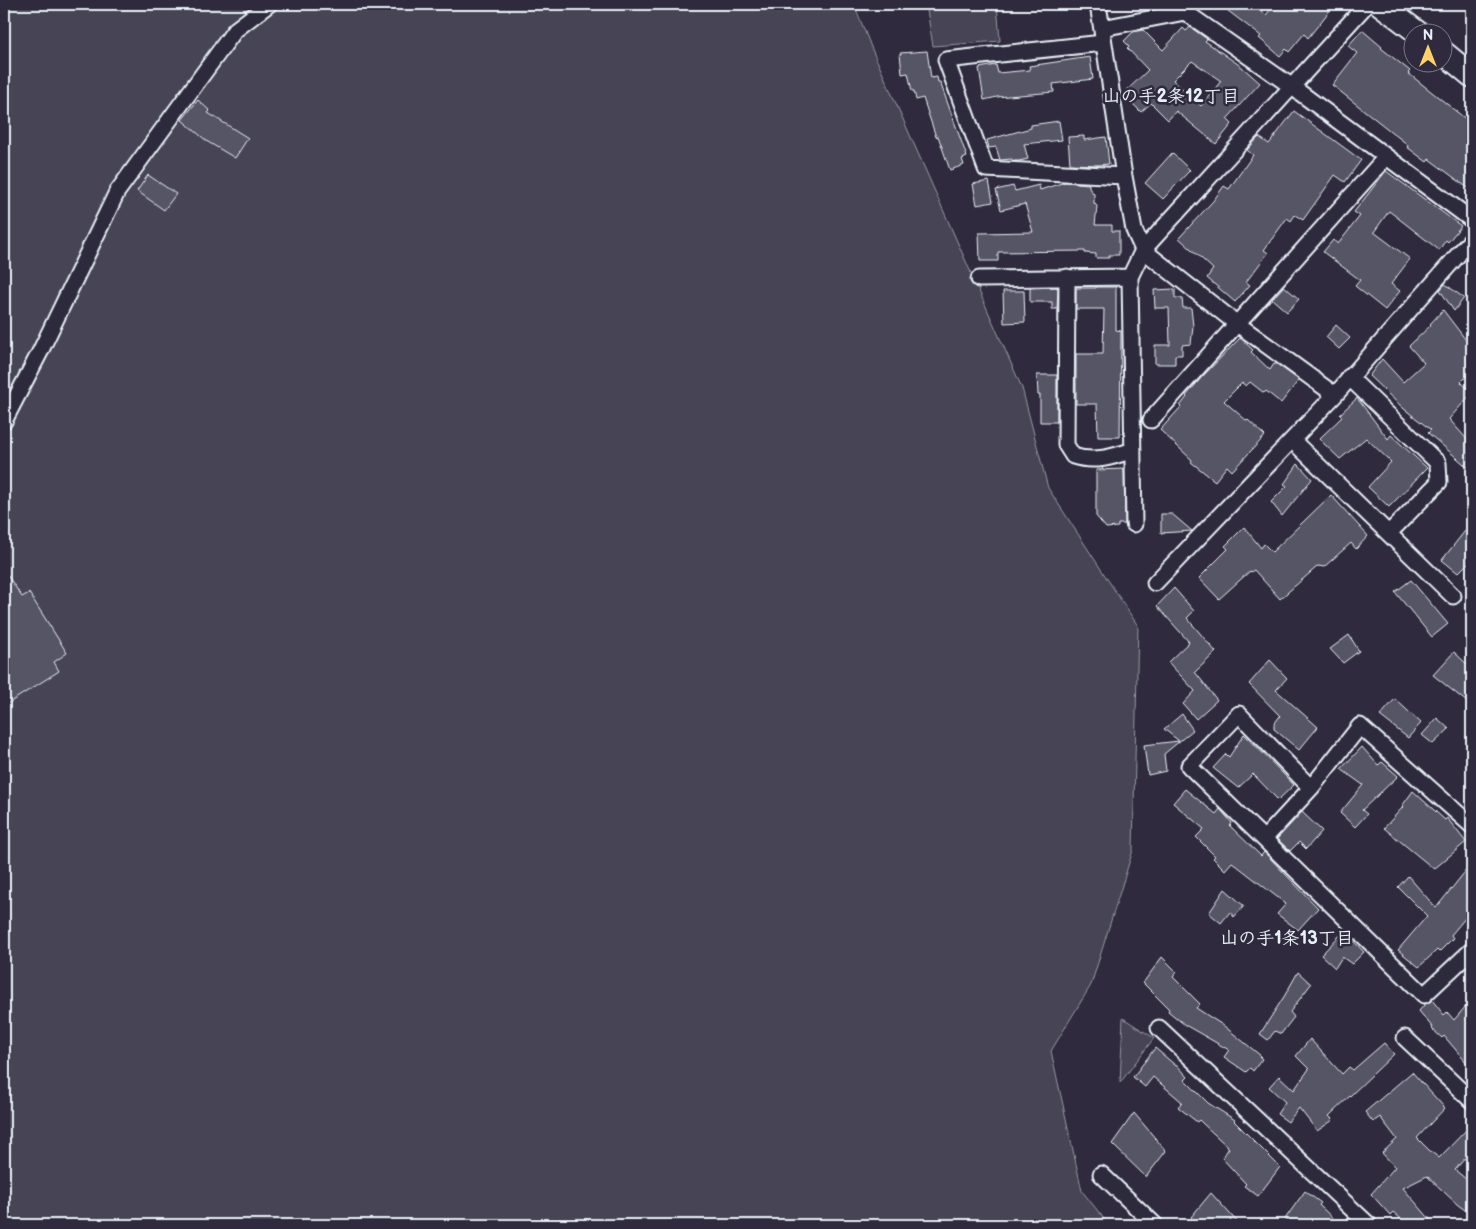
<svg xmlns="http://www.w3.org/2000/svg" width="1476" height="1229" font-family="'Balsamiq Sans','Klee One',sans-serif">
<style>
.green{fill:#464455;stroke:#979aa6}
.building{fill:#575565;stroke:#e8f1f8;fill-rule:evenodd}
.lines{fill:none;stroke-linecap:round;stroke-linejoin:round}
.minor-casing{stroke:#e8f1f8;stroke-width:19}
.primary-casing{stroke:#e8f1f8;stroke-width:26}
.minor{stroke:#2f2a3d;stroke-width:15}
.primary{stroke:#2f2a3d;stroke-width:22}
.labels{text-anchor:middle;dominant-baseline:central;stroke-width:5;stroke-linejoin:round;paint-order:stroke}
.neighbourhood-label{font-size:18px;font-weight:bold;fill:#e8f1f8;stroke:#2f2a3d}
</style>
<rect width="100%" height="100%" fill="#2f2a3d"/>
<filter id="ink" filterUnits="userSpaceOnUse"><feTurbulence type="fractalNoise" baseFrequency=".02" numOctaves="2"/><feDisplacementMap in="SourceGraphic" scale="10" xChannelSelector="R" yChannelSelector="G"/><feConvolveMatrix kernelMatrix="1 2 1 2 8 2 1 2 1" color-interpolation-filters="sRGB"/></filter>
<g filter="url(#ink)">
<!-- green -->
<path class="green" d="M4,4H854L871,47L1022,388L1048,488L1138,626L1133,850L1091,985L1051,1051L1082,1191L1109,1225H4Z
M926,4H997L1000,41L933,46Z
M1123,1018L1154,1038L1120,1083Z"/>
<!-- building -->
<path class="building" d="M1219,4H1253L1266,15L1275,4H1335L1308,38L1304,34L1289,52L1286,49L1280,56L1259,38L1261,36Z
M1190,27L1207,39L1205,41L1242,67L1260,83L1227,119L1232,124L1216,144L1176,111L1168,120L1151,103L1141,112L1123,94L1148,70L1127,48L1129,46L1124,41L1133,32L1143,30L1163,50L1183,28L1186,31ZM1192,61L1221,81L1201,106L1173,80Z
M1362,30L1382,47L1381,48L1410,71L1408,73L1472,124V191L1429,159L1427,162L1407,147L1408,145L1332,85L1357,53L1348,46Z
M927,51L931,78L937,77L938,82H940L967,157L962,159L964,165L950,170L938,136L936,137L923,98L916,100L914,91H912L908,73L902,74L900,53Z
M1090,57L1093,79L1053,84L1054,92L997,97L984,100L979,68L996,65L998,73L1030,70L1029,66Z
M198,100L210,111L208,113L248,138L235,158L208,142L182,120Z
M1294,111L1361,160L1345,182L1335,175L1303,220L1295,215L1291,221L1287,218L1264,250L1268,253L1246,282L1250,285L1235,302L1207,278L1213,269L1179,238L1213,201L1224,186L1229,189L1253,155L1247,150L1259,137L1269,144Z
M1059,121L1062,140L1024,144L1028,159L1019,161H1012V159L1000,160L996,147L989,148L987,140L1031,128V125Z
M1084,136V140L1106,137L1109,164L1098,165L1070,164L1068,137Z
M1172,153L1190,170L1163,199L1145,183Z
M1386,171L1461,226L1448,242L1446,240L1439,250L1389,211L1374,232L1410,259L1391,284L1400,291L1385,310L1355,286L1360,280L1323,252L1333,240L1338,244L1360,216L1354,212Z
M148,175L176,194L164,210L137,191Z
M989,181L993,202L977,205L973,184Z
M1065,182L1089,184V188L1094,194V203L1097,206L1095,225H1112V231H1119V255H1109V258H1096V254L1085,253V251L998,252V261H980L979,233L1033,232L1025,204L1001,210L996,190L1013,186L1015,191L1039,185L1040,190Z
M1445,284L1464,298L1454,311L1440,290Z
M1284,286L1299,299L1287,312L1272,299Z
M1055,287L1058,288L1057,309H1052V302H1030V288Z
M1096,287H1116V330L1121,331L1120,437H1098L1097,404H1076V354H1103L1104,309H1076V288H1096Z
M1175,289V298H1182L1183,308H1191L1193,326L1191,344L1182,345V355H1175V364H1155V345H1170L1169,308H1155L1154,290Z
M1003,291H1024L1025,322L1004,323Z
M1443,310L1472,348V371L1461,382L1472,393L1449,419L1472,445V471L1428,433L1431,430L1403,408L1369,376L1382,359L1403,382L1424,363L1409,346L1431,325L1430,324Z
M1336,325L1350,338L1339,349L1326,337Z
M1240,338L1253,350L1251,352L1270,370L1274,364H1277L1299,380L1281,403L1266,391L1264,393L1250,382L1246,386L1242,383L1224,401L1247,421L1248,420L1265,436L1232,471L1227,466L1215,481L1191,462L1192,460L1160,430L1181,407L1180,406L1187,397L1186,396L1201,378Z
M1037,375H1057V422H1040V395H1038Z
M1357,398L1388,439L1391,435L1427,468L1389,507L1368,487L1391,462L1366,438L1340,459L1319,439L1342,417L1340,414Z
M1298,464L1312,479L1282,516L1271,502L1287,486L1284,484Z
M1124,469L1125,524H1118V527L1106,528L1096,516V470Z
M1331,495L1368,536L1356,549L1351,543L1324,567L1318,566L1280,599L1254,570L1251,572L1250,571L1219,599L1199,578L1228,549L1225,546L1244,527L1261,548L1264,544L1272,552Z
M1161,514H1172L1192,531L1161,533Z
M1472,522V559L1458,573L1442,560Z
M4,570L22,597L29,593L67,653L54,662L59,671L4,706Z
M1411,580L1448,624L1432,637L1395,592Z
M1174,588L1194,611L1187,618L1216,652L1195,672L1217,700L1196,719L1183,704L1195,691L1168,662L1189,642L1157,606Z
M1349,635L1359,651L1343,663L1330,649Z
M1454,652L1472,669V706L1433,675Z
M1270,660L1287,678L1276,690L1318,727L1299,750L1274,729V724L1280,716L1249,684Z
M1395,699L1421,723L1408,738L1380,716Z
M1182,714L1193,730L1164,754L1166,771L1148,775L1144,745L1179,741L1164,729Z
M1437,718L1449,729L1433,744L1422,735Z
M1244,734L1294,785L1278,800L1253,774L1238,788L1213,768L1226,754L1229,757Z
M1362,747L1378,765L1382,762L1398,776L1362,810L1367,814L1355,827L1340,813L1363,785L1341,769Z
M1185,789L1216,814L1220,809L1232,823L1230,826L1261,856L1264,852L1318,908L1298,930L1277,914L1286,904L1232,862L1225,870L1213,858L1215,856L1196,837L1204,829L1173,803Z
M1413,791L1445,820L1447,818L1466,842L1434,869L1384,828L1403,807L1402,806Z
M1302,812L1322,831L1306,849L1299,842L1290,851L1277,839Z
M1472,863V910L1451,935L1453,938L1439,952L1437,950L1419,967L1398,950L1427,916L1398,887L1408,876L1436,908Z
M1225,889L1244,906L1234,917L1230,912L1221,923L1209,913Z
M1344,931L1364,952L1352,964L1342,957L1335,968L1321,955Z
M1162,957L1177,972L1173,977L1200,1004L1196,1008L1224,1026L1261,1056L1260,1057L1262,1059L1253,1071L1250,1068L1246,1072L1224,1057L1229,1050L1185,1025L1168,1011L1169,1009L1143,983Z
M1298,972L1311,984L1290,1012L1294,1017L1281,1034L1275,1031L1268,1040L1260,1034L1285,995Z
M1472,999V1069L1444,1036L1442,1038L1432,1029L1433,1028L1419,1011L1425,1004L1432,1000L1444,1015L1447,1012L1454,1020Z
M1310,1039L1342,1074L1349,1067L1353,1070L1384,1043L1394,1054L1329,1116L1333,1120L1317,1131L1299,1108L1288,1122L1277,1114L1285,1102L1269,1087L1279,1076L1294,1090L1309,1069L1296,1056Z
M1155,1048L1175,1065L1176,1064L1188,1077L1185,1080L1208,1103L1235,1120L1234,1121L1280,1167L1258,1196L1244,1186L1246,1184L1222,1158L1229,1148L1199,1120L1197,1122L1178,1107L1182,1102L1153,1077L1145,1087L1133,1077Z
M1412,1072L1445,1108L1417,1138L1429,1150L1439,1158L1472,1124V1150L1455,1170L1472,1184V1215L1458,1205L1427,1176L1403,1188L1435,1225H1408L1393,1212L1390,1215L1371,1194L1395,1167L1382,1153L1397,1139L1380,1117L1373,1122L1365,1112Z
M1134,1113L1166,1151L1146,1177L1112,1144Z
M1305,1191L1321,1203L1319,1205L1340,1225H1295L1285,1219Z
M1211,1193L1240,1225H1198L1191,1217Z"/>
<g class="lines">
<!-- minor casing -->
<g class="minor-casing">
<path id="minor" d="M1098,4L1124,176L1134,230L1143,250L1130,277L1134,524
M1102,28L1185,12L1291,86L1472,220
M1103,43L946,60L986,169L1124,176
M1067,277L1066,445L1073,456C1094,463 1113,457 1133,450
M979,279L1130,277
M1349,377L1438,463L1439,482L1389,533
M1335,395L1236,323L1143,250L1367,4
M1151,420L1386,157
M4,421L40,352L117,192L235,30L269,4
M1292,440L1453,596
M1155,583L1335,395L1472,239
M1311,788L1239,714L1189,766L1424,995L1472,950
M1264,839L1311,788L1360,726L1472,826
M1159,1028L1369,1225
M1405,1038L1472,1101
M1101,1174L1155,1225"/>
</g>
<!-- primary casing -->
<g class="primary-casing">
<path id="primary" d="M1380,4L1417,32
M1444,53L1472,76"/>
</g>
<!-- minor -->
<use href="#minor" class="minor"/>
<!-- primary -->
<use href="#primary" class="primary"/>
</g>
</g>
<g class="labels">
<!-- neighbourhood labels -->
<g class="neighbourhood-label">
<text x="1171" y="96">山の手2条12丁目</text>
<text x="1287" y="938">山の手1条13丁目</text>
</g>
</g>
<!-- margin -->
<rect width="1476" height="1229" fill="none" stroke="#2f2a3d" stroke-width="20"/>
<rect x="10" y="10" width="1456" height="1209" fill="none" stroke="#e8f1f8" stroke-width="2" filter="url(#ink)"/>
<!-- north arrow -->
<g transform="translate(1428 48)"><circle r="24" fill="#2f2a3d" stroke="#797a88"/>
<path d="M0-4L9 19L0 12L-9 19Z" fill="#ffd166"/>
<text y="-8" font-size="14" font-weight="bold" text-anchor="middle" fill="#e8f1f8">N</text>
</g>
</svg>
